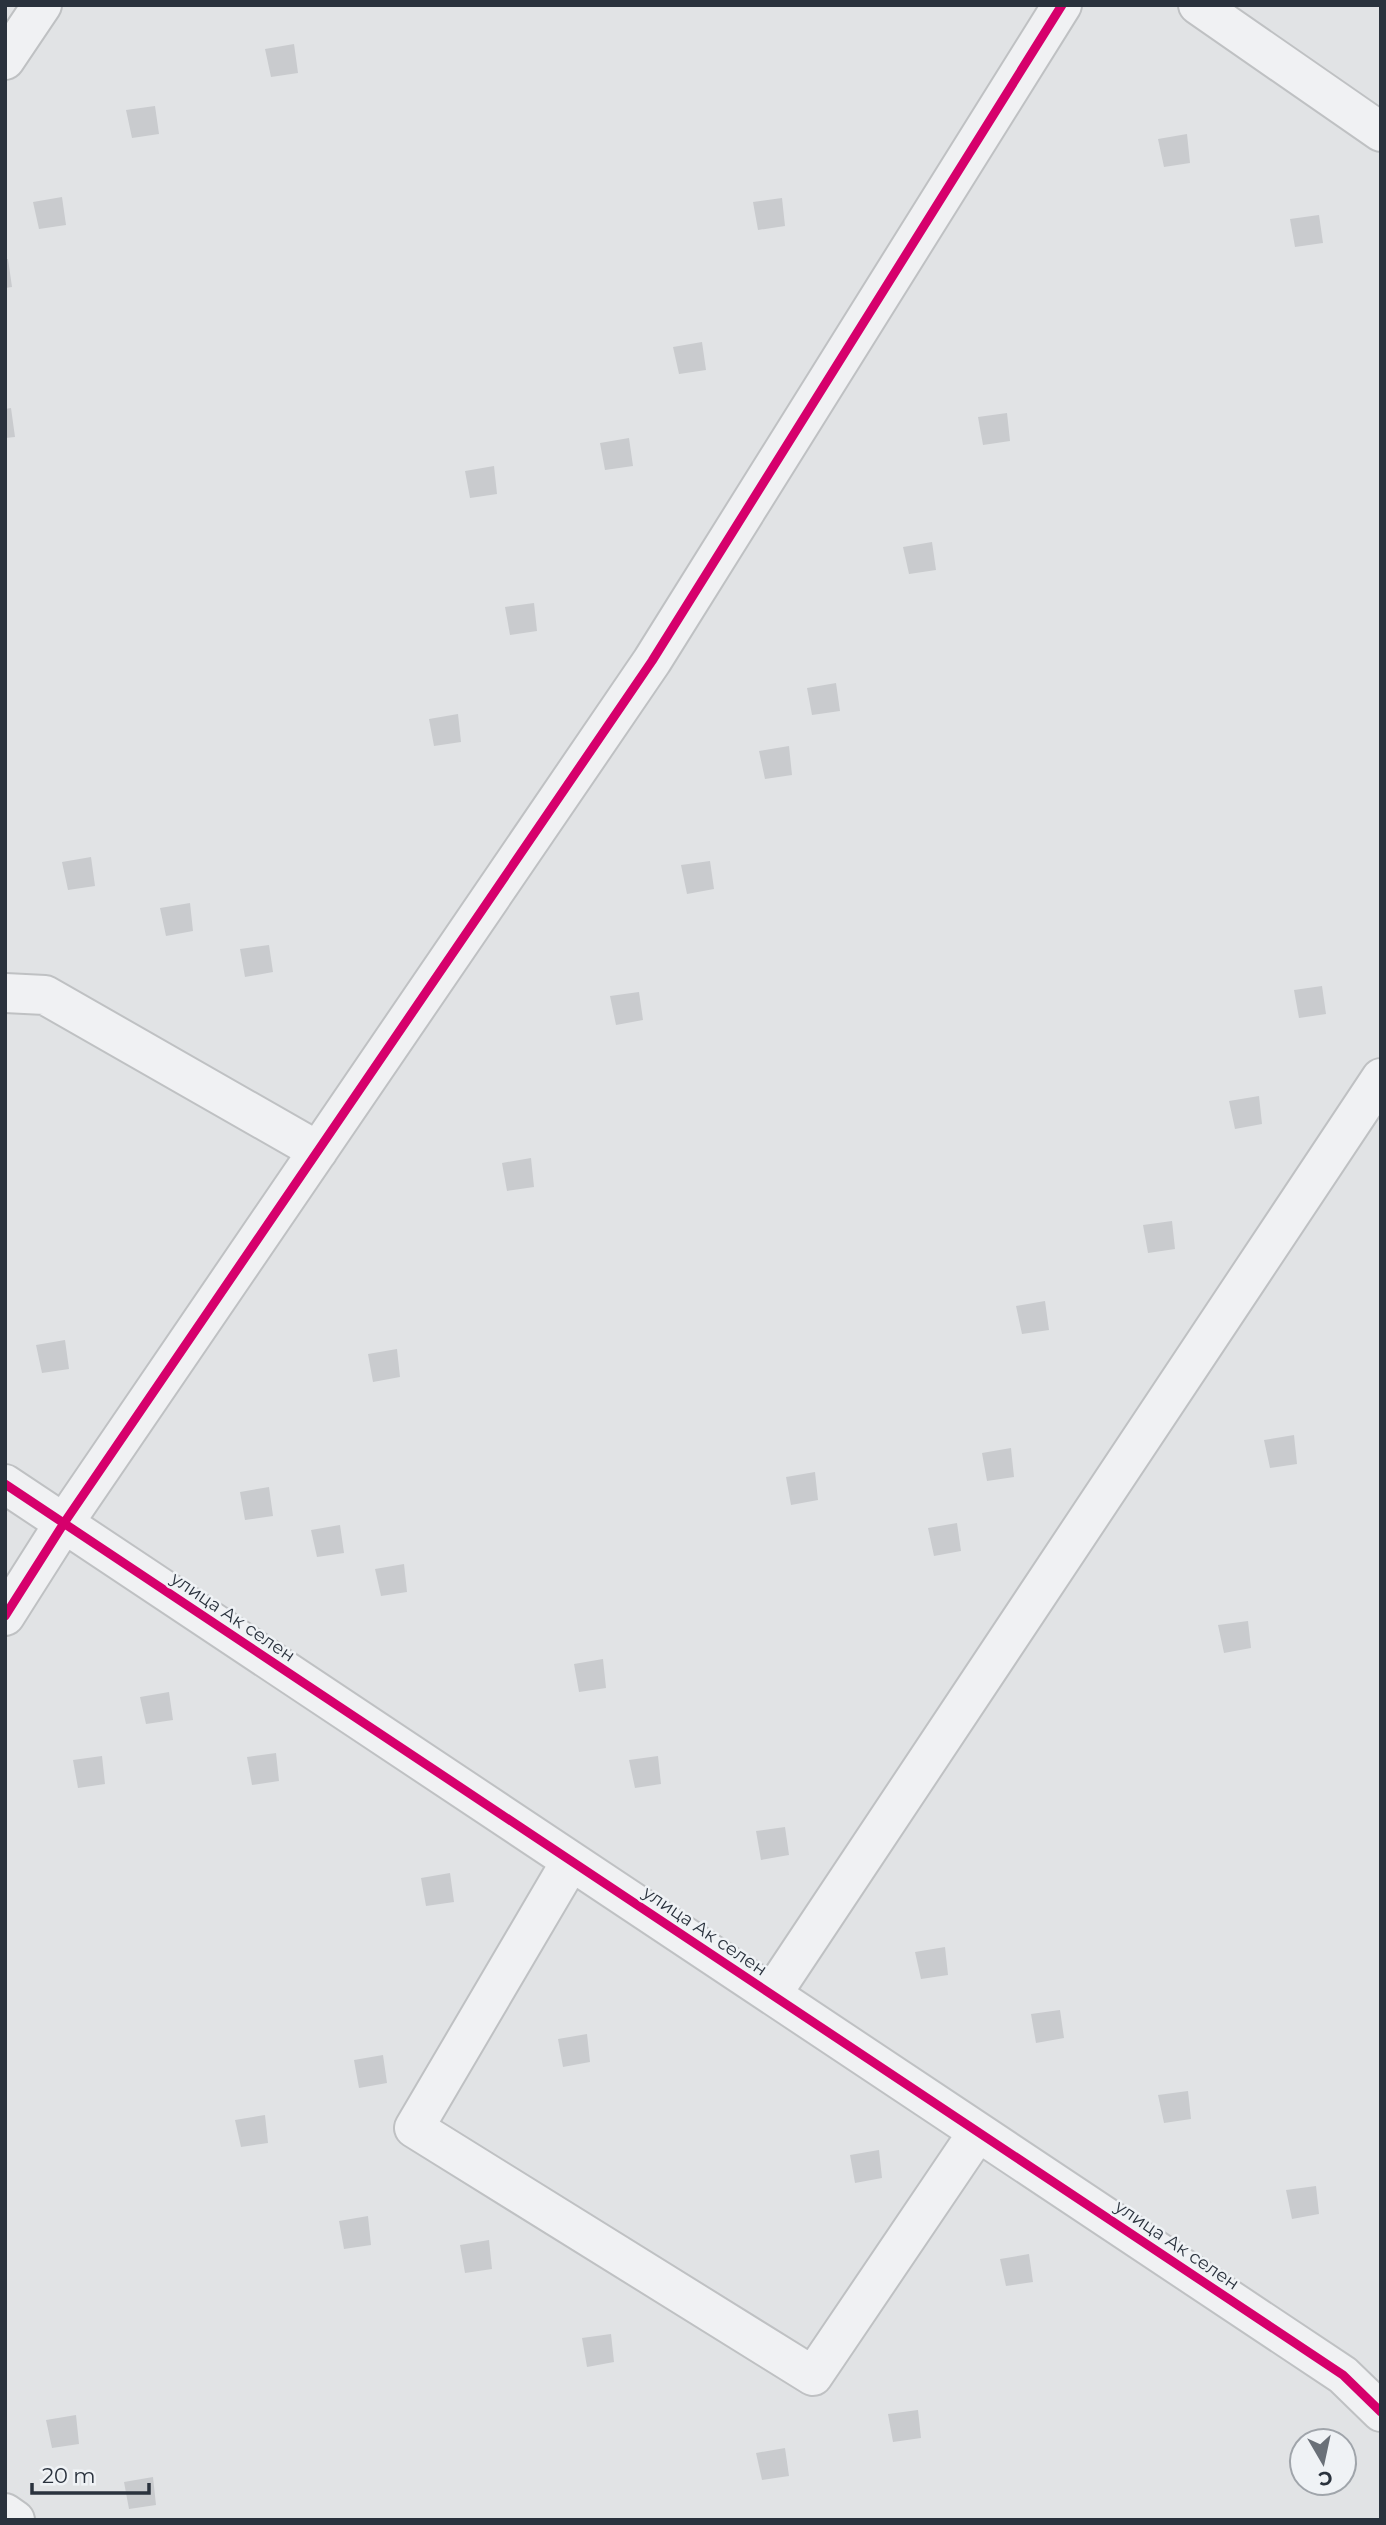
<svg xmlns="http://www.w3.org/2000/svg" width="1386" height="2525" font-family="Montserrat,sans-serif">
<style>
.building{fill:#c9cbce}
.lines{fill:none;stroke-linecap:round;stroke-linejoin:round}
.minor-casing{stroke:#bfc1c3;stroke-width:42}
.minor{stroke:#f0f1f3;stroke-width:38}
.cycleway-casing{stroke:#eff2f5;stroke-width:13}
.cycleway{stroke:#d6006c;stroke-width:9}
.labels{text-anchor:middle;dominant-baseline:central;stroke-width:5;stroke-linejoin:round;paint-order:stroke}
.street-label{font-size:18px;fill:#2a323d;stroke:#eff2f5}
</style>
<rect width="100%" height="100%" fill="#e1e3e5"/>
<!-- building -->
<path class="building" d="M294,44L298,73L271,77L265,49Z
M155,106L159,134L132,138L126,110Z
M1187,134L1190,163L1164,167L1158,139Z
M62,197L66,225L39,229L33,202Z
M782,198L785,226L758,230L753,202Z
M1319,215L1323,243L1295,247L1290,219Z
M5,259H8L12,287L5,288Z
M702,342L706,370L679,374L673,347Z
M11,408L15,437L5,438V409Z
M1007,413L1010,441L983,445L978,417Z
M629,438L633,466L605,470L600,443Z
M494,466L497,494L470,498L465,471Z
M932,542L936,570L909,574L903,547Z
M534,603L537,631L510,635L505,607Z
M836,683L840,711L812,715L807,688Z
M458,714L461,742L434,746L429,719Z
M789,746L792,775L765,779L759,751Z
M91,857L95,886L68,890L62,862Z
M710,861L714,889L687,894L681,865Z
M190,903L193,931L166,936L160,908Z
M269,945L273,972L245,977L240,949Z
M1322,986L1326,1014L1299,1018L1294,990Z
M639,992L643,1020L616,1025L610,996Z
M1259,1096L1262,1124L1235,1129L1229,1101Z
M531,1158L534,1187L507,1191L502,1163Z
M1172,1221L1175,1249L1148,1253L1143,1225Z
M1045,1301L1049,1330L1022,1334L1016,1306Z
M65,1340L69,1369L42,1373L36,1345Z
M397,1349L400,1377L373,1382L368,1354Z
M1294,1435L1297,1464L1270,1468L1264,1440Z
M1011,1448L1014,1477L987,1481L982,1453Z
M815,1472L818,1500L791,1505L786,1477Z
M269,1487L273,1516L245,1520L240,1492Z
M957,1523L961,1551L934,1556L928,1528Z
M340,1525L344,1553L317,1557L311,1530Z
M404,1564L407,1592L381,1596L375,1569Z
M1248,1621L1251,1648L1224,1653L1218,1625Z
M603,1659L606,1688L579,1692L574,1664Z
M169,1692L173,1720L146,1724L140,1697Z
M276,1753L279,1781L252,1785L247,1757Z
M102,1756L105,1784L78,1788L73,1760Z
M658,1756L661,1784L635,1788L629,1760Z
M785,1827L789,1855L761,1860L756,1831Z
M450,1873L454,1902L426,1906L421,1878Z
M945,1947L948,1975L921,1979L915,1952Z
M1060,2010L1064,2038L1036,2043L1031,2014Z
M587,2034L590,2062L563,2067L558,2039Z
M383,2055L387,2083L359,2088L354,2060Z
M1188,2091L1191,2119L1164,2123L1158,2095Z
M265,2115L268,2143L241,2147L235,2120Z
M879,2150L882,2178L855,2183L850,2155Z
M1316,2186L1319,2214L1292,2219L1286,2190Z
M368,2216L371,2245L344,2249L339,2221Z
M489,2240L492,2269L465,2273L460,2245Z
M1029,2254L1033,2282L1006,2286L1000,2259Z
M611,2334L614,2362L587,2367L582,2338Z
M918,2410L921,2438L893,2442L888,2414Z
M76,2415L79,2444L52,2448L46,2420Z
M785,2448L789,2476L762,2480L756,2453Z
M153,2477L156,2505L129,2509L124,2482Z"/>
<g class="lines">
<!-- minor casing -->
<g class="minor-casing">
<path id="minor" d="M1198,5L1381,132
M5,60L42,5
M5,993L45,995L318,1151
M5,1484L1343,2375L1381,2412
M5,1616L64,1523L652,661L1062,5
M571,1861L414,2128L813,2376L978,2132
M772,1994L1381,1078
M5,2513L15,2520"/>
</g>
<!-- minor -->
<use href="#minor" class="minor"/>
<!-- cycleway casing -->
<g class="cycleway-casing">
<path id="cycleway" d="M5,1484L1343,2375L1381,2412
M5,1616L64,1523L652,661L1062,5"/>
</g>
<!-- cycleway -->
<use href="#cycleway" class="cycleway"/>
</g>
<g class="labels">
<!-- street labels -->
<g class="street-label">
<text transform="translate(233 1617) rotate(34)">улица Ак селен</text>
<text transform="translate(705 1931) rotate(34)">улица Ак селен</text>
<text transform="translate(1177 2245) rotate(34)">улица Ак селен</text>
</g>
</g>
<!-- border -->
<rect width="1386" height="2525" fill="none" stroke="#2a323d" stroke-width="14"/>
<!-- north arrow -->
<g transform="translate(1323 2462) rotate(171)"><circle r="33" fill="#eff2f5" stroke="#a0a5ab" stroke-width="2"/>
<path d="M0-5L12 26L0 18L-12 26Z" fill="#6a7078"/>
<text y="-10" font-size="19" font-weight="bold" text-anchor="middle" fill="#2a323d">С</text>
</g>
<!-- scale -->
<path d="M32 2483v10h117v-10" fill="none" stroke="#2a323d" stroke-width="3.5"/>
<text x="42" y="2483" font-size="21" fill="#2a323d" stroke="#eff2f5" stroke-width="5" paint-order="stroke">20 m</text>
</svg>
